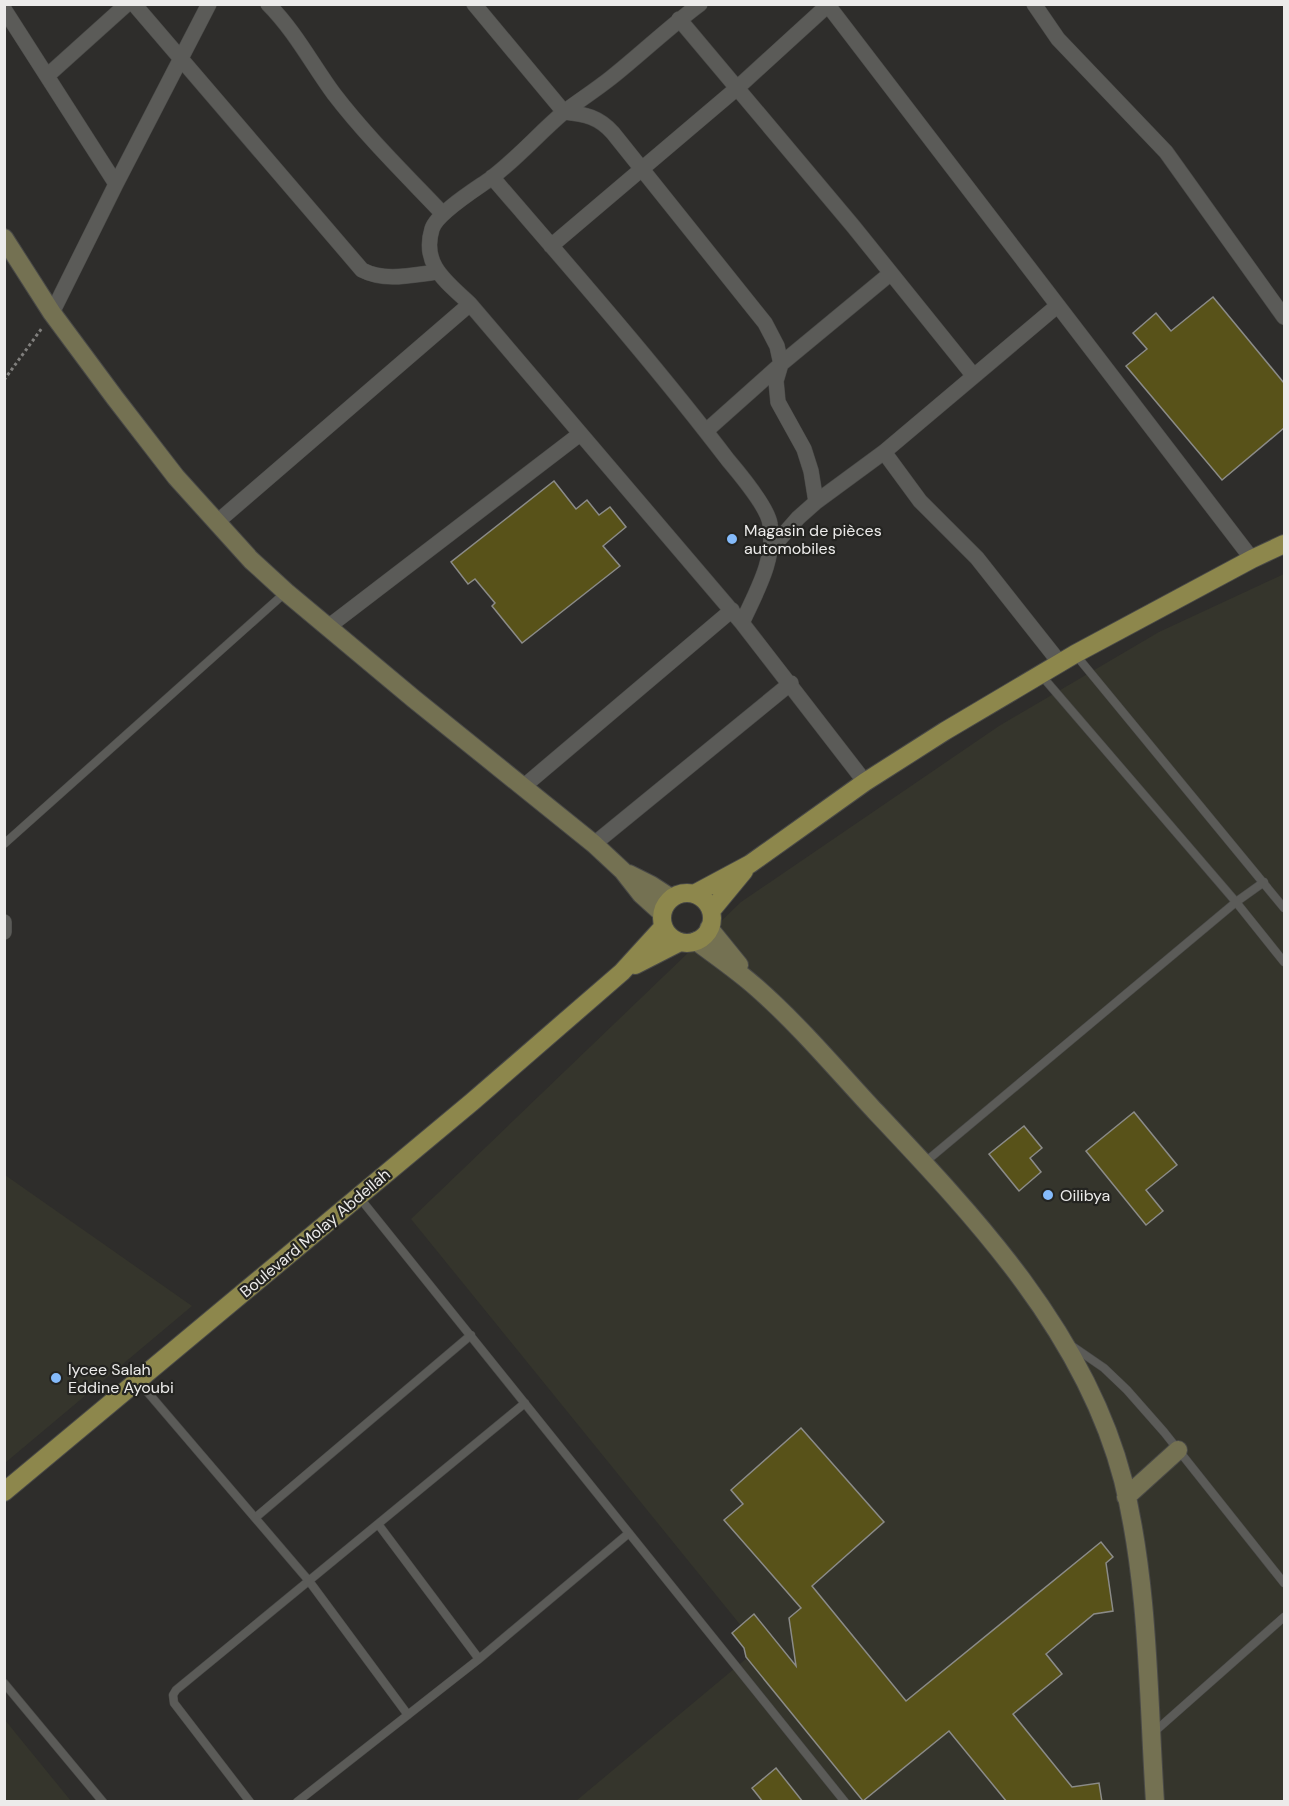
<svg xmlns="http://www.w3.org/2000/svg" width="1289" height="1806" font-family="'DM Sans',sans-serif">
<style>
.built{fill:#35352c}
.building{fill:#585219;stroke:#8b8b88;stroke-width:1.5}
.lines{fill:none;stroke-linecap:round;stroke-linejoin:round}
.lane-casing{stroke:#494947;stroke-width:9}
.street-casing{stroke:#494947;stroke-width:16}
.secondary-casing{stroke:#494947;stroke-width:20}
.primary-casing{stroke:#494947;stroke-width:20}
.path{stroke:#807f7d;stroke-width:3;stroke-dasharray:3 3;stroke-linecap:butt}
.lane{stroke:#5b5b58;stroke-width:8}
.street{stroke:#5b5b58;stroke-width:15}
.secondary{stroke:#747152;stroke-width:18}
.primary{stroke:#8d874c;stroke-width:18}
.poi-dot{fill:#85bbfb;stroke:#242421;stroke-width:2}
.labels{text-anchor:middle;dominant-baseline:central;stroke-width:4.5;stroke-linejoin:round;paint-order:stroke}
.poi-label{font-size:16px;fill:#ecebea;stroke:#242421;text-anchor:start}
.street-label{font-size:16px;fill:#ecebea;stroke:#242421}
</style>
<rect width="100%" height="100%" fill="#2e2d2b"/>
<!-- built -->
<path class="built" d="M1284,574V1801H576L759,1648L411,1219L741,902L999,726L1159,632Z
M5,1175L192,1306L5,1463Z
M4,1720H5L71,1801H5Z"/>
<!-- building -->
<path class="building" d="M1213,297L1284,383V428L1222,480L1126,366L1147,349L1133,333L1156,313L1171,331Z
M554,481L576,509L587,500L599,515L610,507L626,527L603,546L620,566L522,643L492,606L495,603L475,579L468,584L451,562Z
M1134,1112L1177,1165L1146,1190L1163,1211L1146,1225L1086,1151Z
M1024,1126L1042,1148L1030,1158L1041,1172L1019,1191L989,1154Z
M801,1428L884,1522L812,1586L906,1701L1101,1542L1113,1557L1106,1563L1113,1611L1094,1614L1046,1654L1062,1674L1013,1714L1072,1787L1099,1783L1102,1802H1007L949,1731L863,1801L746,1657L744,1648L732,1633L754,1614L796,1666L789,1618L801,1608L724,1520L743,1504L731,1490Z
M776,1768L803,1802H763L752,1788Z"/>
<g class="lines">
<!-- lane casing -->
<g class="lane-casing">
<path id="lane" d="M1075,654L1284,908
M1041,675L1236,902L1284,962
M4,844L286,592
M924,1163L1236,902L1264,882
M359,1197L845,1802
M1072,1346L1104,1368L1127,1390L1164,1432L1284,1583
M138,1381L309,1581L408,1715
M255,1518L471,1335
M378,1524L479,1659
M4,1683L103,1802
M1153,1733L1284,1617
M250,1802L174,1703L173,1695L176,1690L525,1403
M297,1802L479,1659L629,1533"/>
</g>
<!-- street casing -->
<g class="street-casing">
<path id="street" d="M134,4L362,270C385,282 412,275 437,272
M268,4C295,31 312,64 334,94C367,137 406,175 443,214
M474,4L564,112C585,114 599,117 613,133L765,323L777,346L781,364L776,381L778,402L804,449L811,471L816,502
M827,4L1252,559
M1034,4L1058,39L1166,152L1284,317
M4,9L116,184
M679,19L853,226L973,375
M47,76L127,4
M492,177C572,270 654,363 728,460C739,473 768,508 770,524C776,559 756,592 742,623
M551,246L736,89L828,5
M470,304C447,282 421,265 432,229C437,213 476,189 490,179C517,159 539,133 564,112C580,100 597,89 612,77C642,53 669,27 700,4
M52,313L116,184L209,4
M706,431L781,364L891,273
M884,452L920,501L977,558L1060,663
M216,523L470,304L742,623L865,782
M770,550L798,518L816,502L884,452L1057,306
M328,627L580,434
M523,787L732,610
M594,844L791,683
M4,922V932"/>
</g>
<!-- secondary casing -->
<g class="secondary-casing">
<path id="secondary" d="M4,238L52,313L115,398L176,477L251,560L286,592L414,699L594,844L623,871L641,894L662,913
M629,874L651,885L671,898
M709,928L739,965
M696,941C716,956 738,971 757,988C799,1025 836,1069 874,1110C976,1218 1085,1333 1123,1480C1149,1585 1148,1695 1155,1802
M1126,1497L1178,1450"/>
</g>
<!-- primary casing -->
<g class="primary-casing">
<path id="primary" d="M662 918a25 25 0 1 1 50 0a25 25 0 1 1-50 0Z
M694,894L750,864L865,782L945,731L1075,654L1252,559L1284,544
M711,911L744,871
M635,965L680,942
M4,1492L472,1102L622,972L663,927"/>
</g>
<!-- path -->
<path class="path" d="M4,380L42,328"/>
<!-- lane -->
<use href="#lane" class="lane"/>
<!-- street -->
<use href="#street" class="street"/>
<!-- secondary -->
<use href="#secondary" class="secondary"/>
<!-- primary -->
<use href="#primary" class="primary"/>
</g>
<!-- markers -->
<g class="poi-dot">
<circle cx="732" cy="539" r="6"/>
<circle cx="1048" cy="1195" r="6"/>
<circle cx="56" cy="1378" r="6"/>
</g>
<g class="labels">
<!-- poi labels -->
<g class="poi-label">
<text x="744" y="530">Magasin de pièces<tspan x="744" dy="18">automobiles</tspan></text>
<text x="1060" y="1195">Oilibya</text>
<text x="68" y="1369">lycee Salah<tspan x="68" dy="18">Eddine Ayoubi</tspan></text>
</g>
<!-- street labels -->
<g class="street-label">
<text transform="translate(315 1233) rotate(-40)">Boulevard Molay Abdellah</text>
</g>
</g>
<!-- border -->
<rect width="1289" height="1806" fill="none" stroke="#ecebea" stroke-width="12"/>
</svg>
